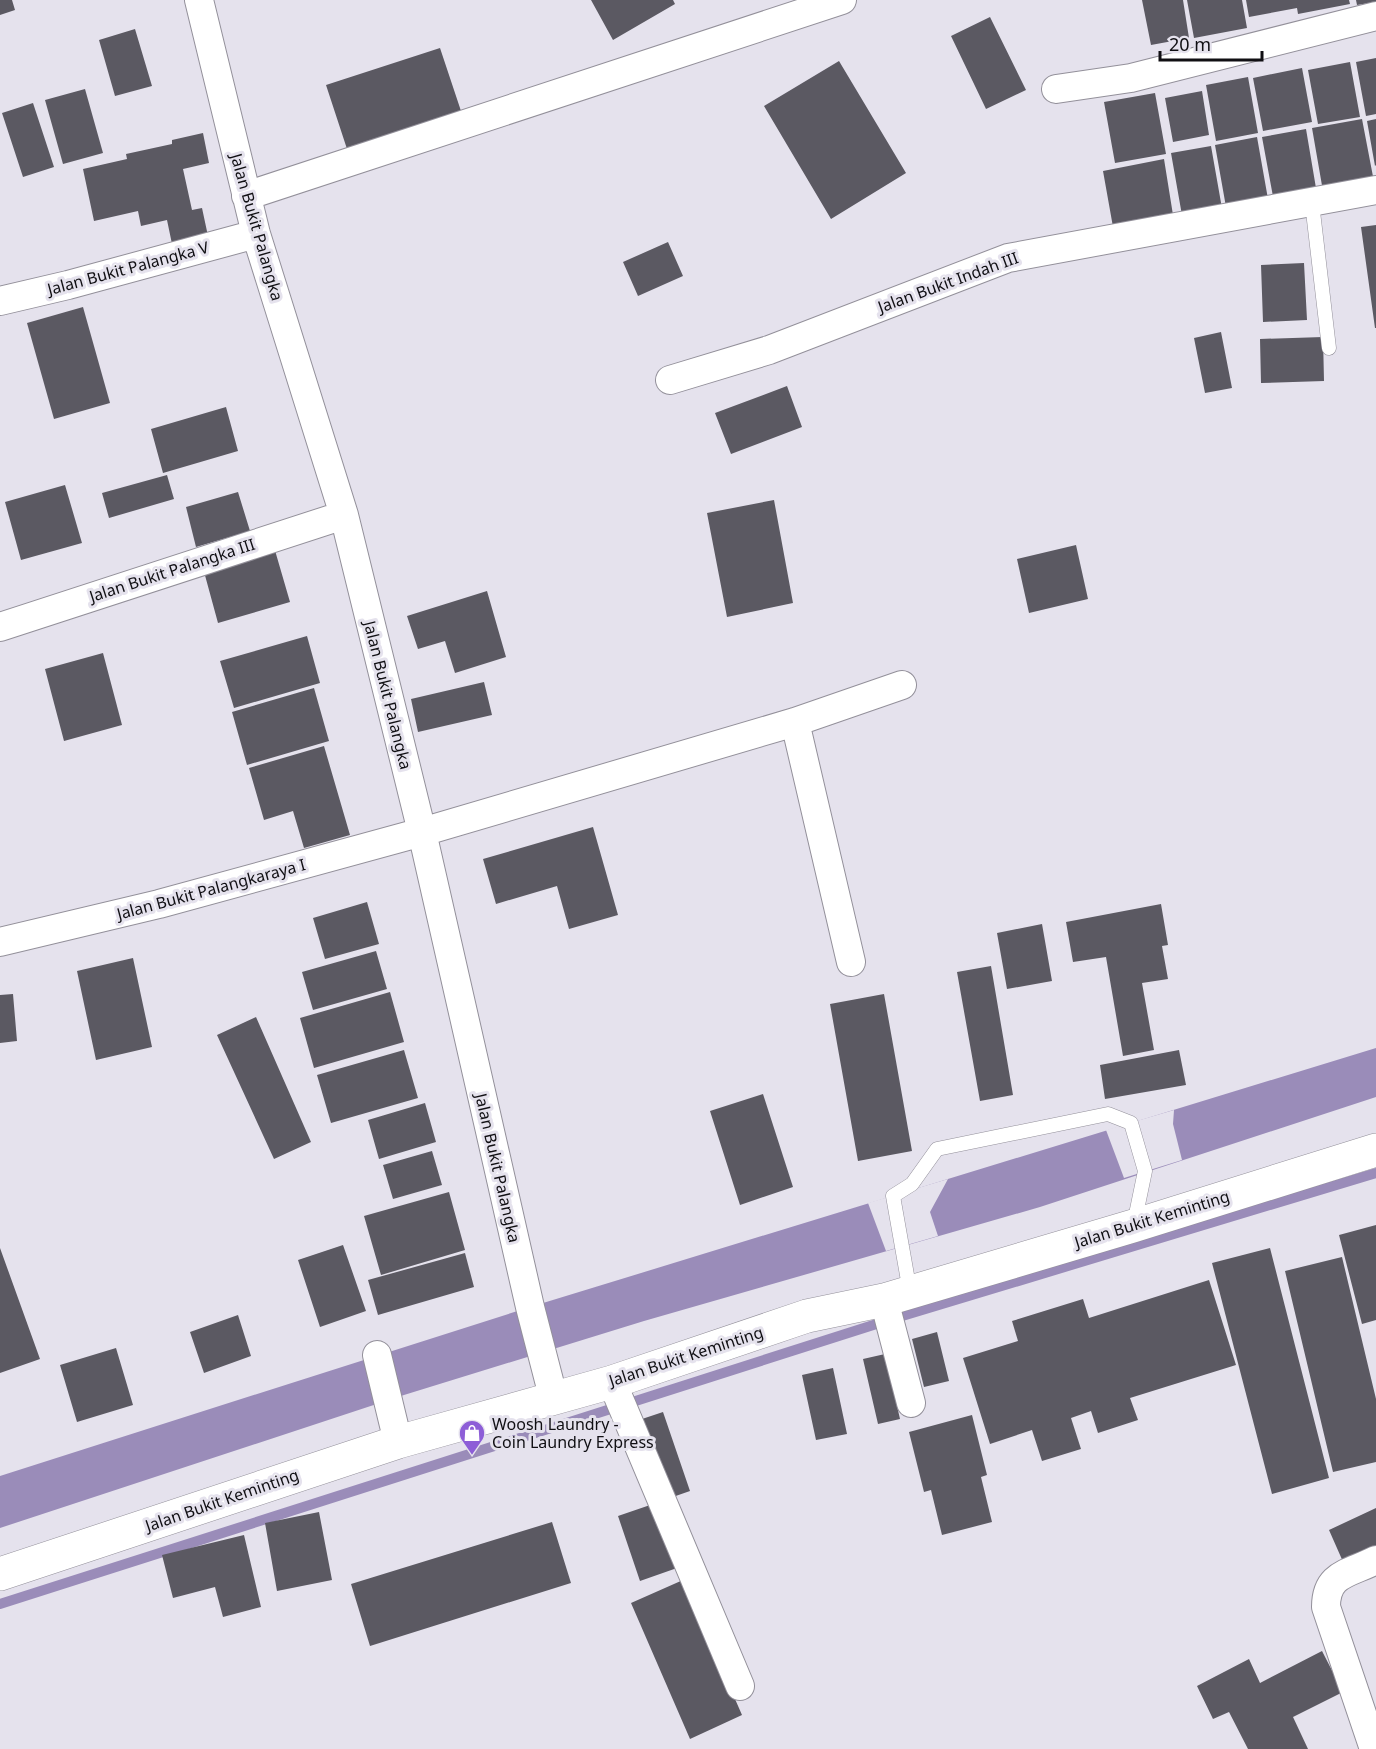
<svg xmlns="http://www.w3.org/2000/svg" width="1376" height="1749" font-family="'Noto Sans',sans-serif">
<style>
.water{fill:#9a8cb9}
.pier{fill:#e5e2ed}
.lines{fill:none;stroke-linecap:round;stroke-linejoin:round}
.stream{stroke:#9a8cb9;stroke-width:10}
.building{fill:#5b5962}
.lane-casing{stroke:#93909a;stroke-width:15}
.street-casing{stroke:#93909a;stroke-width:30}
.secondary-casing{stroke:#93909a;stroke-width:34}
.lane{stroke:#fff;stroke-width:14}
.street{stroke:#fff;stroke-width:28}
.secondary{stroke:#fff;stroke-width:33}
.labels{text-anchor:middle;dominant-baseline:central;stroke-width:6;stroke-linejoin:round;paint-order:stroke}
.street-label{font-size:16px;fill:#100f13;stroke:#e5e2ed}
.poi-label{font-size:16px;fill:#100f13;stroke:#e5e2ed;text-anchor:start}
</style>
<rect width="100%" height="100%" fill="#e5e2ed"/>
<!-- water -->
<path class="water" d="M1376,1048V1097L1040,1207L644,1321L404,1395L0,1528V1476L530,1307Z"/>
<!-- pier -->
<path class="pier" d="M1174,1110L1173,1124L1182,1160L1124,1178L1106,1130Z
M948,1179L930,1212L938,1236L886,1251L868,1203Z"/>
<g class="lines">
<!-- stream -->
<path class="stream" d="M0,1604L889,1320L1376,1173"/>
</g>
<!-- building -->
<path class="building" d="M0,0H12L15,10L0,15Z
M591,0H673L675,4L613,40Z
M1142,0H1183L1189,38L1151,45Z
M1187,0H1242L1247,28L1194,38Z
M1246,0H1349L1350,4L1298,14L1297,8L1249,17Z
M1356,0H1376V2L1357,5Z
M990,17L1026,90L986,109L951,36Z
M135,29L152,86L115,96L99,40Z
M440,48L462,114L348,152L326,85Z
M1376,58V114L1366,116L1356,62Z
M839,61L906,173L831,219L764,106Z
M1350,62L1360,117L1318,124L1308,70Z
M1302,68L1312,122L1263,131L1253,78Z
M1248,77L1258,133L1216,141L1206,85Z
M85,89L103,153L63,164L45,100Z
M1202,91L1209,135L1173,142L1165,98Z
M1155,93L1166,154L1115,163L1104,102Z
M33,103L54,167L23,177L2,113Z
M1362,119L1375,187L1324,197L1312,128Z
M1376,119V165L1375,166L1367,121Z
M1306,129L1317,194L1274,202L1262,137Z
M203,133L209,163L183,169L192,210L202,208L208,236L172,244L167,220L141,226L138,211L94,221L83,169L127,159L126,154L172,144V140Z
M1257,137L1268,199L1226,207L1215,145Z
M1211,146L1223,214L1183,221L1171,153Z
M1164,159L1173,215L1113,227L1103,171Z
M1376,225V328H1375L1361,227Z
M668,242L683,276L638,296L623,262Z
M1304,263L1307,320L1263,322L1261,265Z
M83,307L110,403L54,419L27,323Z
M1221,332L1232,388L1205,393L1194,338Z
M1323,337L1324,381L1261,383L1260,339Z
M787,386L802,427L731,454L715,413Z
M226,407L238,451L163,473L151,429Z
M167,475L174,499L109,518L102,493Z
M65,485L82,543L21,560L5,502Z
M238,492L250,531L196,547L186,507Z
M774,500L793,603L727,617L707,513Z
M1076,545L1088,599L1029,613L1017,559Z
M274,547L290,602L218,623L203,568Z
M487,591L506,657L455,673L445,641L418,649L407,616Z
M307,636L320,683L234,708L220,661Z
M103,653L122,725L64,741L45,669Z
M484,682L492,715L418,732L411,699Z
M314,688L329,741L247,765L232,712Z
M324,746L350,835L304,848L293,811L264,820L249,768Z
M593,827L618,915L569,929L557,886L496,904L483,859Z
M367,902L379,944L325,959L313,918Z
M1161,904L1168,945L1162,946L1168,979L1142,983L1154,1050L1123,1056L1106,957L1073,962L1066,922Z
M1042,924L1052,981L1007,989L997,933Z
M376,951L387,989L313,1010L302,972Z
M133,958L152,1047L96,1060L77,971Z
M991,966L1013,1095L980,1101L957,972Z
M390,992L404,1042L314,1068L300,1018Z
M13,994L17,1041L0,1043V995Z
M884,994L912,1151L858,1161L830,1004Z
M256,1017L311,1142L274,1159L217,1035Z
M404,1050L418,1098L331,1123L317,1075Z
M1179,1050L1186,1085L1105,1099L1100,1065Z
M763,1094L793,1187L740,1205L710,1111Z
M425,1103L436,1142L379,1159L368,1120Z
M432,1151L442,1185L393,1199L383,1165Z
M449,1192L465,1250L381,1275L364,1216Z
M1376,1225V1320L1362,1324L1339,1235Z
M343,1245L366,1311L320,1327L298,1260Z
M0,1248L40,1359L0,1373Z
M1270,1248L1329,1478L1272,1494L1212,1263Z
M465,1253L474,1287L378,1315L368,1280Z
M1342,1257L1376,1399V1462L1333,1472L1285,1271Z
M1209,1280L1236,1365L1130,1398L1138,1420L1098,1433L1091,1411L1071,1418L1081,1449L1042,1461L1032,1430L990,1444L963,1358L1018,1341L1012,1321L1083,1299L1089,1318Z
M238,1315L251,1356L204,1373L190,1332Z
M937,1332L949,1381L924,1387L912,1339Z
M116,1348L133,1405L77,1422L60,1365Z
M885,1354L900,1419L878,1424L863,1359Z
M833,1368L847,1434L816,1440L802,1375Z
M663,1412L690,1491L667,1499L639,1420Z
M972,1415L987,1475L981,1477L992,1522L942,1535L931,1490L924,1492L909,1432Z
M656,1503L677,1568L640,1581L618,1516Z
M1376,1508V1549L1344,1564L1329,1530Z
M319,1512L332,1580L277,1591L265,1523Z
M552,1522L571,1583L370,1646L351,1584Z
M244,1535L261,1607L223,1617L215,1587L173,1598L162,1555Z
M683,1580L742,1715L690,1739L631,1603Z
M1322,1651L1343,1692L1293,1717L1308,1749H1248L1229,1712L1213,1719L1197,1686L1249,1659L1260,1683Z"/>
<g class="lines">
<!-- lane casing -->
<g class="lane-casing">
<path id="lane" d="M1312,203L1329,348
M910,1292L893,1196L912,1184L937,1149L1108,1114L1131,1123L1145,1171L1134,1224"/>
</g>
<!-- street casing -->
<g class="street-casing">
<path id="street" d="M199,0L256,234L344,515L422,832L530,1307L553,1396
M1056,89L1131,78L1376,16
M246,196L842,0
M0,301L68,285L256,234
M670,380L769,350L1008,258L1376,190
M0,627L344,515
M795,722L851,962
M0,942L159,904L422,832L795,722L902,685
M884,1300L911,1403
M377,1355L398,1442
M612,1382L740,1686
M1374,1749L1326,1607C1326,1573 1349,1574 1376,1560"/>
</g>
<!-- secondary casing -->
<g class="secondary-casing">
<path id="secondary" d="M0,1574L398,1442L612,1382L807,1316L884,1300L1133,1226L1376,1150"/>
</g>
<!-- lane -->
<use href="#lane" class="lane"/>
<!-- street -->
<use href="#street" class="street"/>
<!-- secondary -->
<use href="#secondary" class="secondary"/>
</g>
<!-- icons -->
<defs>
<g id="shop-pin" transform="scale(1.35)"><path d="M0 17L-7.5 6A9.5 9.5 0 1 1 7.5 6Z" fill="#8d5ed7" stroke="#e5e2ed"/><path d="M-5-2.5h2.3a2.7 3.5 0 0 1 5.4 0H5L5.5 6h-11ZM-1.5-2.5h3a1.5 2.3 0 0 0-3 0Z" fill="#fff"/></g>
</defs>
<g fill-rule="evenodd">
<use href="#shop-pin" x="472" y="1433"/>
</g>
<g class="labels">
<!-- street labels -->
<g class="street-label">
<text transform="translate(257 227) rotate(74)">Jalan Bukit Palangka</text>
<text transform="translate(128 268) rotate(-15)">Jalan Bukit Palangka V</text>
<text transform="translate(948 282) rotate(-20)">Jalan Bukit Indah III</text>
<text transform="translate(172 570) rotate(-18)">Jalan Bukit Palangka III</text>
<text transform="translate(388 695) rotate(76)">Jalan Bukit Palangka</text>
<text transform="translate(211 889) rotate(-15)">Jalan Bukit Palangkaraya I</text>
<text transform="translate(498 1168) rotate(77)">Jalan Bukit Palangka</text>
<text transform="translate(1152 1219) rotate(-17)">Jalan Bukit Keminting</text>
<text transform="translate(686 1356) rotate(-18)">Jalan Bukit Keminting</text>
<text transform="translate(222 1500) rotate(-19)">Jalan Bukit Keminting</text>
</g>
<!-- poi labels -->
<g class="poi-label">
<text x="492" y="1424">Woosh Laundry -<tspan x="492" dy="18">Coin Laundry Express</tspan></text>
</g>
</g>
<!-- scale -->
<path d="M1160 51v9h102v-9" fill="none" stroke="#100f13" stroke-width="3"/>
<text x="1169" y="51" font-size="18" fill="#100f13" stroke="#e5e2ed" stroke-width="4.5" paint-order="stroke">20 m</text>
</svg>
